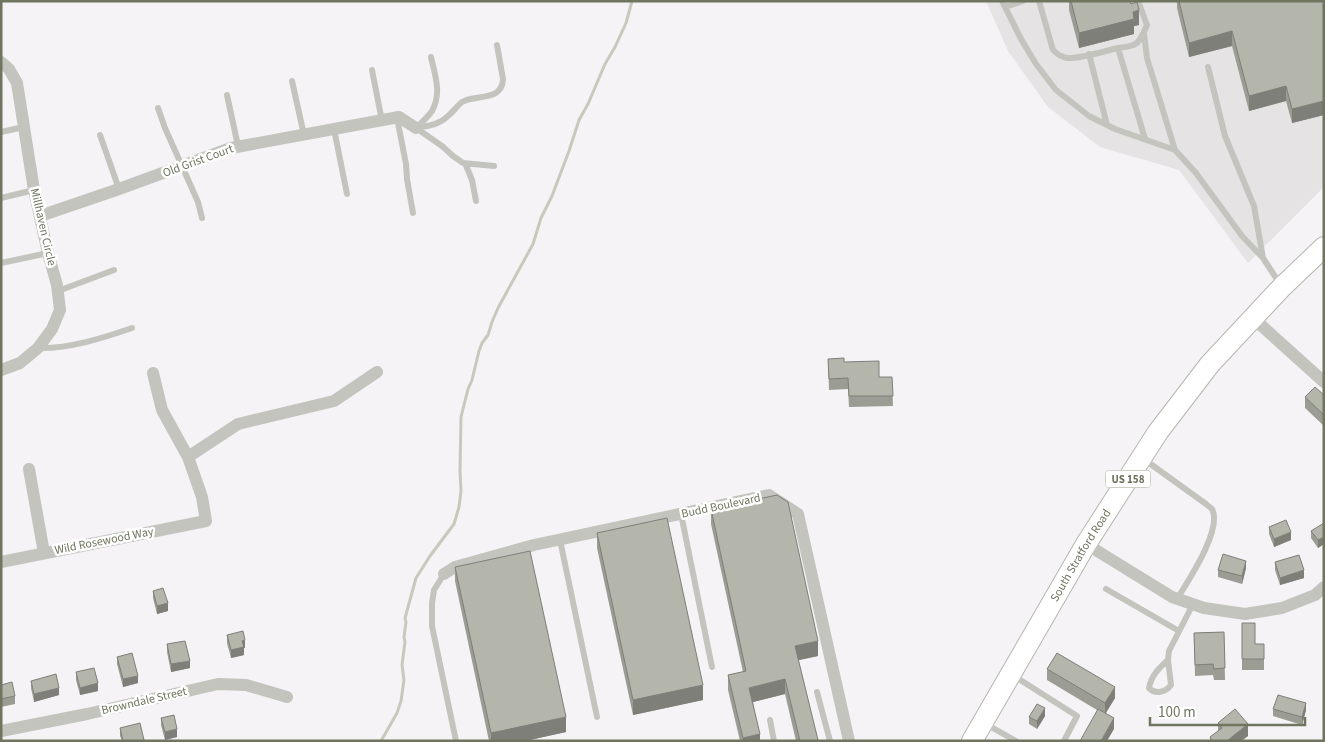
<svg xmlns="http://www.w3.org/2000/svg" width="1325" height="742" font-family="'Source Sans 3',sans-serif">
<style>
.built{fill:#e5e3e3}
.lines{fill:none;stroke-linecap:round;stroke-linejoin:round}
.stream{stroke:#c7c9bc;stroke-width:3}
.primary-casing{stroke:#b4b6af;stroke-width:22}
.lane{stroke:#c2c4bd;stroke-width:6}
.street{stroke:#c2c4bd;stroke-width:12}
.primary{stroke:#fff;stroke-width:20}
.wall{fill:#9b9d94}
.shaded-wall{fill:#7e7f78}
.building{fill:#b4b6ac;stroke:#7e7f78}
.labels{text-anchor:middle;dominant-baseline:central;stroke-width:5;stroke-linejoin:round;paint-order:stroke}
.shield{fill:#fff;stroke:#9a9e8f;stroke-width:1}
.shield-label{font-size:11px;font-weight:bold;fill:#6f755f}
.street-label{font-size:12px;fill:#6f755f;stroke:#fff}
</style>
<rect width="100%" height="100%" fill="#f5f3f6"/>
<!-- built -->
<path class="built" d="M986,1H1324V187L1248,263L1179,170L1100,147L1048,107L1008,51Z"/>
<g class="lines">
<!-- stream -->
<path class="stream" d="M381,741L397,713L401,701L404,680L402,665L405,642L404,637L406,622L405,618L416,578L430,556L454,524L459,507L461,491L460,471L461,417L468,389L472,380L479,351L482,343L488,335L492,322L498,308L533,244L541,218L552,196L569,151L579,120L588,104L605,64L615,47L626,23L632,1"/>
<!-- primary casing -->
<g class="primary-casing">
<g id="primary">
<path id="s1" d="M972,741L1086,544L1158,432L1210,364L1282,287L1324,247"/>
</g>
</g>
<!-- lane -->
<path class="lane" d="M1002,1L1021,39L1036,64L1056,90L1089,116L1115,129L1175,150L1196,173L1242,236L1263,258
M1039,1L1053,50C1057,54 1061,57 1067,58C1079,59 1105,51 1118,48
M1138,1L1147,25C1139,44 1138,46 1118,48L1145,139
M1005,7L1023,1
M1144,34L1147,58L1175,150
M1089,54L1107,125
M1208,67L1225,136L1254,206L1263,258L1280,284
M372,70L382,121
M292,81L304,135
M227,95L238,146
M158,108L165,128L198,202L202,218
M397,118L406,164L407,179L413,213
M416,128C428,126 439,125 448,116C453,112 457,106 462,102C476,94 502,102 503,79L497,45
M416,128L442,146L453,156L463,163L494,166
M416,128C421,123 428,117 432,111C442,93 435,75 431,57
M334,129L347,194
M1,132L24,127
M100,135L119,189
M465,163L472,180L476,201
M1,198L34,190
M1,263L48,253
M58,291L114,270
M38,348C69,349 103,338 132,328
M1145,460L1206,504C1207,505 1211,508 1212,509C1223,529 1188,581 1177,599
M681,514L712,667
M560,540L597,717
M444,574L434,590L432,603V626L456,741
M1106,589L1179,631
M1168,660C1159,668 1151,676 1149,688C1155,695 1166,692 1171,685L1168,660L1169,651L1193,604
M1014,676L1077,716L1064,741
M817,692L830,741
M770,720L774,741
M984,723L1016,741"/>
<!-- street -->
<path class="street" d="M1,62L9,69L17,83L34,190L48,253L57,285L60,310L52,329L38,348L20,363L1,370
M40,216L119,189L231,148L399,117L416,128
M1253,318L1324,382
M188,457L238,424L334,401L377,372
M29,469L44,553
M1086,544L1172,597L1204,608L1245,614L1282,608L1315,595L1324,587
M1,562L206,521L202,497L188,457L162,410L153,373
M444,574L455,567L534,545L769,495L798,514L849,741
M1,731L87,714L218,684L246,685L287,697"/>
<!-- primary -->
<use href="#primary" class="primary"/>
</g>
<!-- wall -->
<path class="wall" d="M1069,1H1130L1139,25L1134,26V34L1079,48L1069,10Z
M1177,1H1324V115L1292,123L1286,101L1249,111L1232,46L1189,57L1177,8Z
M828,359L844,362L879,377H892L893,406L849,407L848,389L829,390Z
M1324,395V426L1305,408V397Z
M711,509L818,656L798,660L818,741H796L785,694L753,702L760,741H740L728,690V675L743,672L711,524Z
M1324,523V544L1318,548L1311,538V531Z
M1269,527L1291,540L1274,547L1269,534Z
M597,533L703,700L633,715L597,548Z
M1275,562L1304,578L1280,585L1275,570Z
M455,567L566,732L525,741H489L455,581Z
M1246,568L1242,584L1218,577V570Z
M153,591L168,611L157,614L153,598Z
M1242,623L1255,644H1264V670H1242Z
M1224,632L1225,680H1214L1213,675L1195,676L1194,633Z
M227,635L245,648H244V655L231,658L227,643Z
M167,644L190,668L171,672L167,652Z
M117,657L138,683L123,687L117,664Z
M1047,669L1115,698L1106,713L1114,729L1097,710L1047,680Z
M76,672L98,691L80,695L76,680Z
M31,681L59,695L34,702L31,688Z
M1,685L15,696V704L1,707Z
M1273,709L1306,710L1302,725L1273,716Z
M1045,716L1037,729L1029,724V717Z
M161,718L177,737L165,740L161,725Z
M1218,723L1248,736L1241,741H1210V737L1218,731Z
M120,728L144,741H122L120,736Z"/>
<!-- shaded-wall -->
<path class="shaded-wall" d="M1139,10V25L1134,26V34L1079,48V33L1133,12Z
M1232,31V46L1189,57V43Z
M1286,86V101L1249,111V96Z
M1324,101V115L1292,123V109Z
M1291,532V540L1274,547V539Z
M1324,537V544L1318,548V540Z
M1246,561V568L1242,584V576Z
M1304,570V578L1280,585V578Z
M168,603V611L157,614V606Z
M245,640V648H244V655L231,658V650L242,641Z
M818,641V656L795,661V646Z
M190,661V668L171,672V664Z
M138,676V683L123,687V679Z
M785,679V694L749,703V688Z
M98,683V691L80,695V688Z
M703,685V700L633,715V700Z
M1115,687V698L1105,714V703Z
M59,688V695L34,702V694Z
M1306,703V710L1302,725V717Z
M1045,708V716L1037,729V721Z
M566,717V732L525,741H491V733Z
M1114,718V729L1107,741H1101Z
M1248,724V736L1241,741H1227Z
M177,729V737L165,740V732Z
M760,734V741H743V738Z"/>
<!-- building -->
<path class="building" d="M1071,1H1130L1131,4L1137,2L1139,10L1133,12L1134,19L1079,33Z
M1179,1H1324V101L1292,109L1286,86L1249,96L1232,31L1189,43Z
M844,358V362L879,361V377H892L893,396H849L848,378L829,379L828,359Z
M1315,387L1324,395V415L1305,397Z
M777,495L788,502L818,641L795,646L818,740L815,741H800L785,679L749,688L760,734L743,738L728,675L746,671L711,509Z
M667,518L703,685L633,700L597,533Z
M1286,520L1291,532L1274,539L1269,527Z
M1324,523V537L1318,540L1311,531Z
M530,551L566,717L491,733L455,567Z
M1223,554L1246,561L1242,576L1218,570Z
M1299,555L1304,570L1280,578L1275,562Z
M163,588L168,603L157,606L153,591Z
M1242,623H1255V644H1264V659H1242Z
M243,631L245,640L242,641L244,647L231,650L227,635Z
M1224,632L1225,668L1214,669L1213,664L1195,665L1194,633Z
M185,641L190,661L171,664L167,644Z
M132,653L138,676L123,679L117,657Z
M1057,653L1115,687L1105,703L1047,669Z
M94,668L98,683L80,688L76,672Z
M56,674L59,688L34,694L31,681Z
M12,682L15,696L1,699V685Z
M1278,695L1306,703L1302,717L1273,709Z
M1037,704L1045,708L1037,721L1029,717Z
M1098,709L1114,718L1101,741H1080Z
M1235,709L1248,724L1227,741H1212L1210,737L1222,728L1218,723Z
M174,715L177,729L165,732L161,718Z
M140,723L144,740L141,741H123L120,728Z"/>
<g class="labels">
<!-- shield labels -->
<rect class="shield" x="1105.5" y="470.5" width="45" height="17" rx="4"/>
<g class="shield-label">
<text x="1128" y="479">US 158</text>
</g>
<!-- street labels -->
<g class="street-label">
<text transform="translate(198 161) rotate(-20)">Old Grist Court</text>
<text transform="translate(43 227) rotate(77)">Millhaven Circle</text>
<text transform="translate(721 506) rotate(-12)">Budd Boulevard</text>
<text transform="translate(104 541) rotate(-11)">Wild Rosewood Way</text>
<text stroke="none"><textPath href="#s1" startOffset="215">South Stratford Road</textPath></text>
<text transform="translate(144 701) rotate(-13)">Browndale Street</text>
</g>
</g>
<!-- border -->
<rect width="1325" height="742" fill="none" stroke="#6f755f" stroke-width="5"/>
<!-- scale -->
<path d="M1150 717v8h155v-8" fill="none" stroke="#6f755f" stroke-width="2.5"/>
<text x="1158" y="717" font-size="15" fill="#6f755f" stroke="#ffffff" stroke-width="4" paint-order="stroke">100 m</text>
</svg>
